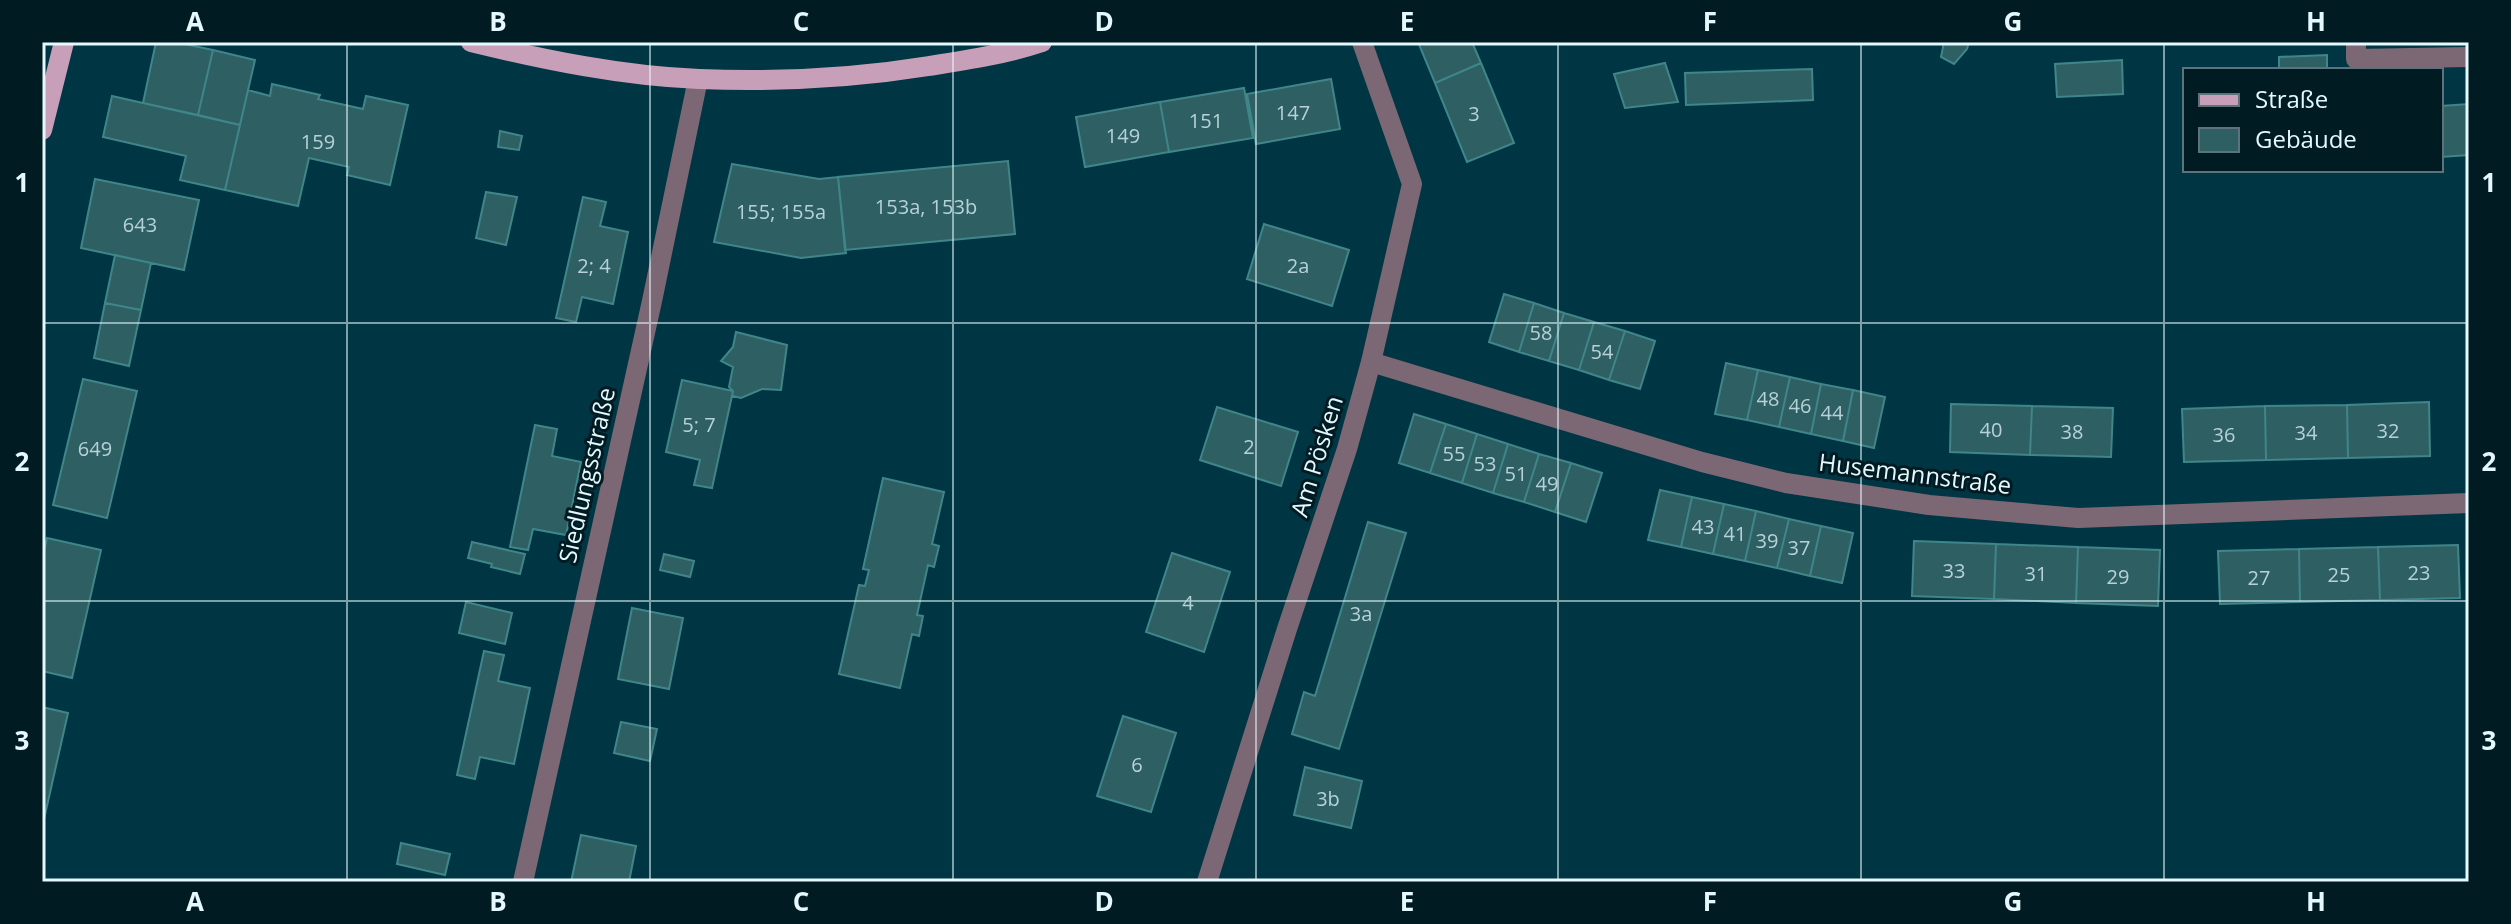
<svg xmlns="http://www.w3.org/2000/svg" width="2511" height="924" font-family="'Open Sans',sans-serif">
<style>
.building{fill:#2e5f62;stroke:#3f868a;stroke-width:2}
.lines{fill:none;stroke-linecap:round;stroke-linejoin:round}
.path{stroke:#628993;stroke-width:5;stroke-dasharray:8 4;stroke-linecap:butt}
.minor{stroke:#7c6875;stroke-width:20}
.major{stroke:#c89fb9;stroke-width:20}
.grid{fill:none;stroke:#e5f8fe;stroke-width:2;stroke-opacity:0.55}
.labels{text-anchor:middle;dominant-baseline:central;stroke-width:6;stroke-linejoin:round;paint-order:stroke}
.number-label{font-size:20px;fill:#b7d2d7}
.street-label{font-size:24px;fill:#e5f8fe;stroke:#011b23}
.neatline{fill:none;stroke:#e5f8fe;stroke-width:3}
.grid-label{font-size:26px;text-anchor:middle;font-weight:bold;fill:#e5f8fe}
</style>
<rect width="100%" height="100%" fill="#003643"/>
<!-- building -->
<path class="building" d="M156,42H175L213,50L198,115L143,103Z
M1418,42H1472L1481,63L1435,83Z
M1944,42H1969L1967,49L1954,64L1941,57Z
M213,50L255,60L240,125L198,115Z
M2327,55V70H2279V57Z
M2122,60L2123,94L2057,97L2055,64Z
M1481,63L1514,143L1467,162L1435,83Z
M1665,63L1678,102L1625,108L1614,74Z
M1812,69L1813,100L1686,105L1685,73Z
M1331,79L1340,129L1256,144L1247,94Z
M272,84L320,95L318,99L363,109L366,96L408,105L390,185L347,175L349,167L309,158L298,206L225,190L248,90L270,96Z
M1244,88L1253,138L1169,152L1160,102Z
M112,96L240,125L225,190L180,180L186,156L103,137Z
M1160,102L1169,152L1085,167L1076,117Z
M2469,104V155L2441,157V106Z
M500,131L522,136L519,150L498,147Z
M1008,161L1015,234L845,250L838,177Z
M732,164L819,179L838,177L846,253L801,258L714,242Z
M95,179L199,200L184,270L81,248Z
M486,192L517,197L506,245L476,238Z
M583,197L606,202L600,226L628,232L613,304L582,297L576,322L556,318Z
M1264,224L1349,250L1332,306L1247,279Z
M115,255L151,263L141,310L105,303Z
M1504,294L1534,303L1519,352L1489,342Z
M105,303L141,310L129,366L94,358Z
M1534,303L1564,313L1549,361L1519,352Z
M1564,313L1594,322L1579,370L1549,361Z
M1594,322L1625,331L1609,380L1579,370Z
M1625,331L1655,341L1640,389L1609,380Z
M736,332L787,345L781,390L762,389L741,398L732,396L733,391L729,387L733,367L721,361L733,347Z
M1726,363L1758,370L1747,420L1715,414Z
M1758,370L1790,377L1779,427L1747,420Z
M1790,377L1821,384L1811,434L1779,427Z
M83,379L137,391L107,518L53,505Z
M682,380L733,391L712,488L694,485L700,460L666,452Z
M1821,384L1853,390L1843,441L1811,434Z
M1853,390L1885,397L1874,448L1843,441Z
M2429,402L2430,456L2348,458L2347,405Z
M1951,404L2032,406L2030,455L1950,452Z
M2347,405L2348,458L2266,460L2265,406Z
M2032,406L2113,408L2111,457L2030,455Z
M2265,406L2266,460L2184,462L2182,409Z
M1217,407L1298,432L1281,486L1200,460Z
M1414,414L1446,424L1430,473L1399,463Z
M1446,424L1477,434L1462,483L1430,473Z
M535,425L557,429L552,456L581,462L566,535L533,529L528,550L510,547Z
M1477,434L1508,444L1493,493L1462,483Z
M1508,444L1539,454L1524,502L1493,493Z
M1539,454L1571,463L1555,512L1524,502Z
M1571,463L1602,473L1586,522L1555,512Z
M883,478L944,492L932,544L939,546L934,567L928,565L917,615L923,616L919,636L912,634L900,688L839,674L859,585L865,586L869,570L863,569Z
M1660,490L1692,497L1681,547L1648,540Z
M1692,497L1724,504L1713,554L1681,547Z
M1724,504L1756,511L1745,561L1713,554Z
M1756,511L1789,519L1777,568L1745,561Z
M1789,519L1821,526L1810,576L1777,568Z
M1368,522L1406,533L1339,749L1292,734L1304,692L1315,696Z
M1821,526L1853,533L1842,583L1810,576Z
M47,538L101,550L72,678L42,671V560Z
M1914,541L1996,544L1994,599L1912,596Z
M472,542L525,554L520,574L491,567L492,564L468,558Z
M1996,544L2078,547L2076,603L1994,599Z
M2458,545L2460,598L2380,600L2378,547Z
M2078,547L2160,550L2158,606L2076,603Z
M2378,547L2380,600L2300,602L2299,549Z
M2299,549L2300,602L2220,604L2218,551Z
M1172,553L1230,572L1204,652L1146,632Z
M664,554L694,561L690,577L660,570Z
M466,602L512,613L505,644L459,633Z
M632,608L683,618L669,689L618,679Z
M484,651L504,655L498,681L530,688L514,764L480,757L475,779L457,775Z
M42,707L68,713L42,828Z
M1123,716L1176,733L1151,812L1097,796Z
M621,722L657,729L650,761L614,753Z
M1305,767L1362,781L1351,828L1294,815Z
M581,835L636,846L629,882H571Z
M401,843L450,854L445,875L397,864Z"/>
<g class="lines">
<!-- path -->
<path class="path" d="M674,42H770"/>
<!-- minor -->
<path class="minor" d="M2356,42V59L2469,57
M1371,362L1702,462L1786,483L1929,505L2078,518L2469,503
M523,882L652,301L698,79
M1207,882L1287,629L1347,449L1371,362L1412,184L1362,42"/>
<!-- major -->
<path class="major" d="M471,42C545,60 623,76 699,79C775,82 855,78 929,66C967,60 1006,54 1042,42
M42,130L64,42"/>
</g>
<!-- grid -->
<path class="grid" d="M347,42V882M650,42V882M953,42V882M1256,42V882M1558,42V882M1861,42V882M2164,42V882M42,323H2469M42,601H2469"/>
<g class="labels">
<!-- number labels -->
<g class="number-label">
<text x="1293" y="112">147</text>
<text x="1474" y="113">3</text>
<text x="1206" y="120">151</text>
<text x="1123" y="135">149</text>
<text x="318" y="141">159</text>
<text x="926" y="206">153a, 153b</text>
<text x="781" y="211">155; 155a</text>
<text x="140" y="224">643</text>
<text x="594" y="265">2; 4</text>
<text x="1298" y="265">2a</text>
<text x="1541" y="332">58</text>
<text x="1602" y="351">54</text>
<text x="1768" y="398">48</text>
<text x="1800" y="405">46</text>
<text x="1832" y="412">44</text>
<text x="699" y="424">5; 7</text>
<text x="1991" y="429">40</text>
<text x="2388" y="430">32</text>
<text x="2072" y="431">38</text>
<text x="2306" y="432">34</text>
<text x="2224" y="434">36</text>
<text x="1249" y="446">2</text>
<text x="95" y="448">649</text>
<text x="1454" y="453">55</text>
<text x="1485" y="463">53</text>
<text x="1516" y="473">51</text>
<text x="1547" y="483">49</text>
<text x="1703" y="526">43</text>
<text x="1735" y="533">41</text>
<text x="1767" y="540">39</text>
<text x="1799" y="547">37</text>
<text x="1954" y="570">33</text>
<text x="2419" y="572">23</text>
<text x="2036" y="573">31</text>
<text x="2339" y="574">25</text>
<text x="2118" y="576">29</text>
<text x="2259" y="577">27</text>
<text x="1188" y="602">4</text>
<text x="1361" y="613">3a</text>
<text x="1137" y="764">6</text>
<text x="1328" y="798">3b</text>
</g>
<!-- street labels -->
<g class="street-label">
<text transform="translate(1316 456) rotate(-73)">Am Pösken</text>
<text transform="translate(1915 473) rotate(7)">Husemannstraße</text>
<text transform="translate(586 475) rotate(-77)">Siedlungsstraße</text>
</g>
</g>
<!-- border -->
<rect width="2511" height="924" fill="none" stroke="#011b23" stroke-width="88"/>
<!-- legend -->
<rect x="2183" y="68" width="260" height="104" fill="#011b23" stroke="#5c737b" stroke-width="2"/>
<rect x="2199" y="94" width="40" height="12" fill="#c89fb9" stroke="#5c737b" stroke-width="2"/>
<text x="2255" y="108" font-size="24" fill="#e5f8fe">Straße</text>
<rect x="2199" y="128" width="40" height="24" fill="#2e5f62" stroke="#5c737b" stroke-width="2"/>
<text x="2255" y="148" font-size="24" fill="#e5f8fe">Gebäude</text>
<rect x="44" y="44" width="2423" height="836" class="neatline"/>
<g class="grid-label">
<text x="195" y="31">A</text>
<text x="498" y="31">B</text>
<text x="801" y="31">C</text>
<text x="1104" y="31">D</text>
<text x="1407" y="31">E</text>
<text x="1710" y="31">F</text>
<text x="2013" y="31">G</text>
<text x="2316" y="31">H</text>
<text x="22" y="192">1</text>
<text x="2489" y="192">1</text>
<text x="22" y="471">2</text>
<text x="2489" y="471">2</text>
<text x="22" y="750">3</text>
<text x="2489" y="750">3</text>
<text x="195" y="911">A</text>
<text x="498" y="911">B</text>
<text x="801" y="911">C</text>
<text x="1104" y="911">D</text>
<text x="1407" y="911">E</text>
<text x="1710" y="911">F</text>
<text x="2013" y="911">G</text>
<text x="2316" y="911">H</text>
</g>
</svg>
